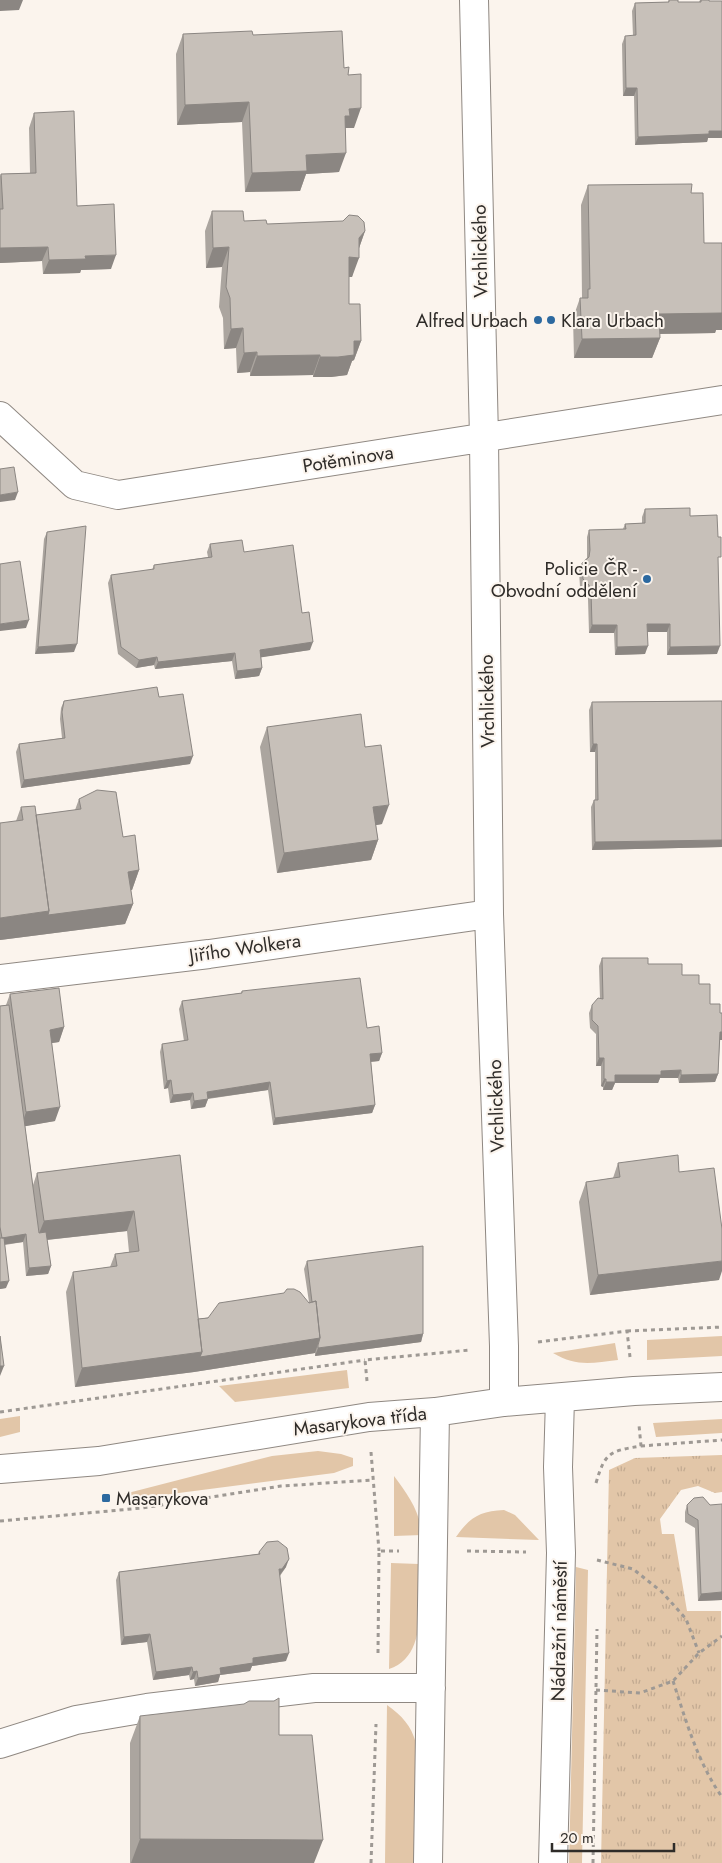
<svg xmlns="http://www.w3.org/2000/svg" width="722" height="1863" font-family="Jost,sans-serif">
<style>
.grass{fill:#e2c6a8}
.park{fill:url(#park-tufts)}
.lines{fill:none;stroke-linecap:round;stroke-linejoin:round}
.minor-casing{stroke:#8f8882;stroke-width:30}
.path{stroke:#9e9994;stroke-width:3;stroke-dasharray:4 4;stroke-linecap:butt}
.minor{stroke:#fff;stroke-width:28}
.wall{fill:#aba59f}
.shaded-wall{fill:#8b8682}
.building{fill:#c7c0b9;stroke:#8b8682}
.poi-dot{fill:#2c69a0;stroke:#fbf4ed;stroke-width:2}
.labels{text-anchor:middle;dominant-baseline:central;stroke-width:4;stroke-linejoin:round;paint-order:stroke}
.street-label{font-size:19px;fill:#2f2c29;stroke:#fbf4ed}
.poi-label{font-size:19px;fill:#2f2c29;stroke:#fbf4ed;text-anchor:end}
</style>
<defs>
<pattern id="park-tufts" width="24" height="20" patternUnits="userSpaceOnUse" patternTransform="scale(1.25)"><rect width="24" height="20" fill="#e2c6a8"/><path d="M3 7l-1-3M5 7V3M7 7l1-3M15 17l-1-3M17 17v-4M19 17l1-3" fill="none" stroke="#c2aa91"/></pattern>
</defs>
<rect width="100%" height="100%" fill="#fbf4ed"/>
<!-- grass -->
<path class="grass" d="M722,1336V1356L647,1360V1340Z
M615,1343L618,1360C592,1363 576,1367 553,1353Z
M347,1370L349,1388L235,1402L219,1386Z
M20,1416V1432L0,1437V1419Z
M722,1419V1433L656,1437L653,1423Z
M318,1451L341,1454L353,1458V1466L334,1473L140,1498L124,1494L272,1456Z
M394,1476C408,1495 420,1511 422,1535L394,1536Z
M504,1510L515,1515L539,1540L456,1537C470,1517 480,1511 504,1510Z
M391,1563L419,1564C418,1599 429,1656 389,1669Z
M576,1567L588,1570L582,1863H569Z
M387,1705C402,1716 411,1725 416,1743L414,1863H385Z"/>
<!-- park -->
<path class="park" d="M722,1455V1492L715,1493L698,1486L681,1490L660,1519L662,1534H674L687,1611H721L722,1863H601L609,1470L635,1458Z"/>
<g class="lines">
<!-- minor casing -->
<g class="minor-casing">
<path id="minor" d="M474,0L484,438L489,914L504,1346V1402
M0,416L75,485L118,495L722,400
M0,979L209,954L489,914
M0,1469L99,1461L369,1417L435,1412L504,1402L634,1391L722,1387
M0,1744L76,1720L147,1708L314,1688H431
M428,1863L435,1412
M553,1863L561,1553L558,1467L560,1399"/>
</g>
<!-- path -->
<path class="path" d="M627,1331L722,1327
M538,1342L627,1331L630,1357
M367,1381L365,1360L470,1350
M0,1412L365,1360
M641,1446L722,1440
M371,1452L379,1551
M596,1483C605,1452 610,1451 641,1446L639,1425
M0,1521L142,1508L281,1486L373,1480
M467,1551L526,1552
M597,1560L633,1569L662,1592L686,1619L699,1653
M378,1653L379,1551H399
M673,1681C686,1721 698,1763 722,1797
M596,1690L640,1693L673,1681L699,1653L722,1636
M371,1863L376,1724
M593,1863L597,1629"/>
<!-- minor -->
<use href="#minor" class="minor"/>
</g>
<!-- wall -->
<path class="wall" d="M669,0H678V2H699L700,0H709V1H722V138H708L707,142L635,145L634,96H623L622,44L625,36H633L632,11L635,3L668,2Z
M183,34L253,35L344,68L348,75L354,128H345L339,172L306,174L300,191L245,192L242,122L177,125L176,54Z
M34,113L77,206L111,269L81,270L80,273L43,274L42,261L0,263V176L1,174L30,173L29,128Z
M588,185L691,193L704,243L716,330L715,333L659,334L660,338L652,358H574L573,318L580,298H582L581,205Z
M212,211L244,221L267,224L365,231L359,248L352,277H349V304L361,341L354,360L352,361L347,375L331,377H313V375L250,376V372L237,373L236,348L224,349L223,318L219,307L222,267L206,268L205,231Z
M645,509L690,516L718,565L717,654L667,655V632H647L645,654L615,655L614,633H589L588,599L586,593L580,587L579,571L582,563L587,558V537L589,530L623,529L625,524L642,523V517Z
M47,532L74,652L35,654L44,539Z
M210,544L244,552L302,613L310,650L261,657L262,668L259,676L235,679L232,661L155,669L154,665L136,668L118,654L108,583L111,575L152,570L154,565L208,557L207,552Z
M159,697L190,764L21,788L16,752L19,744L62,738L60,719L61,708L64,701Z
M722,701V847L592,850L591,807L594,800H595V752H590L589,710L592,702Z
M267,727L365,747L382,824L376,825L378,840L371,860L277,873L260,747Z
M79,799L123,837L139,870L132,890H131L133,904L125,924L0,940L16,821L21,807L36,815L75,810Z
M602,958L648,964L682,975L699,984L710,1004L720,1040L718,1074L715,1082L679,1083L678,1078H660L658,1083H615L612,1090H603V1087L601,1086V1066H596V1034L590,1028L589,1013L592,1005L600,999L599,966Z
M242,991L367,1028L382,1053L379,1061L371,1062L375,1105L372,1113L273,1125L268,1090L208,1099L205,1107L191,1109L190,1100L170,1103L168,1088L164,1089L160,1052L162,1044L184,1041L179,1009L182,1001L241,993Z
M10,994L64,1027L59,1042L52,1043L55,1121L25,1126L33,1185L37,1173L180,1155L198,1319L309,1302L304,1269L307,1261L423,1334L421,1342L315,1356V1353L194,1372L75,1387L66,1292L73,1272L110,1267L115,1254L129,1252L127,1231L47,1240L51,1266L48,1274L26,1276L23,1242L5,1245L6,1288L0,1289V1006L6,1005Z
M618,1163L679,1172L719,1280L590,1295L579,1202L586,1182L613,1178Z
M687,1505H710L722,1600L698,1601L695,1528L685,1522V1512Z
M259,1552L286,1567L280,1576L286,1661L252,1666L250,1671L220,1675L218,1682L195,1686L194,1679L190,1680L189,1675L153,1680L147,1642L121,1645L116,1580L119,1572L258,1554Z
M140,1716L279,1735L314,1863H130V1743Z"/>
<!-- shaded-wall -->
<path class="shaded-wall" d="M0,0H23L19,10L0,11Z
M626,88H637L634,96H623Z
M249,102L242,122L177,125L185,105Z
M361,108L354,128H345V116L349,109Z
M709,131H722V138H708L707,142L635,145L638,137Z
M346,153L339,172L306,174L300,191L245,192L252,173L306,155Z
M365,231L358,251L359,258L352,277H341L349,257L359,238Z
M48,247L42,261L0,263V248Z
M229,247L222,267L206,268L213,248Z
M116,255L111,269L81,270L80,273L43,274L49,260L85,256Z
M722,311V330H716L715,333L652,334L659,314Z
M243,328L236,348L224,349L231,329Z
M660,338L652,358H574L582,339Z
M354,341H361L354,360L352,361L347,375L331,377H313L320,357Z
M257,352L250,372L237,373L244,353Z
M320,355L313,375L250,376L257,356Z
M18,492L15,500L0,502V495Z
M29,620L26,628L0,631V624Z
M647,624H670L667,632H644Z
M592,625H617L614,633H589Z
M313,642L310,650L257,658L260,650Z
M77,644L74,652L35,654L38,647Z
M648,646L645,654L615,655L617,647Z
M720,646L717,654L667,655L670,647Z
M235,653L232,661L155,669L158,662Z
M157,657L154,665L136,668L139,660Z
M262,668L259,676L235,679L237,671Z
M593,744H597L595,752H590Z
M193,756L190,764L21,788L24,780Z
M389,805L382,824L366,827L373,807Z
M378,840L371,860L277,873L284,853Z
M722,840V847L592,850L595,842Z
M139,870L132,890L121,892L128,872Z
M133,904L125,924L0,940V918L49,911Z
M64,1027L59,1042L45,1044L50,1030Z
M720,1032H722V1040H717Z
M382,1053L379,1061L367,1062L370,1054Z
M599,1058H604L601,1066H596Z
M681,1070L678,1078H660L658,1083H615L612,1090H603L606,1082L615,1075L661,1071Z
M718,1074L715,1082L679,1083L681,1075Z
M604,1079H606L603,1087L601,1086Z
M171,1080L168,1088L164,1089L167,1081Z
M270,1082L268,1090L204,1099L207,1092Z
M193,1093L190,1100L170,1103L173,1095Z
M208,1099L205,1107L191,1109L194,1101Z
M375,1105L372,1113L273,1125L275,1118Z
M60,1107L55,1121L21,1127L26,1112Z
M134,1211L127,1231L36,1241L44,1221Z
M26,1234L23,1242L0,1245L2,1238Z
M722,1261V1271L719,1280L590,1295L598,1275Z
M51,1266L48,1274L26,1276L29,1268Z
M9,1281L6,1288L0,1289V1282Z
M423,1334L421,1342L315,1356L318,1348Z
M320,1338L315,1353L194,1372L75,1387L82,1368L202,1352Z
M0,1366H4L0,1376Z
M289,1559L286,1567L279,1576V1569Z
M722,1592V1600L698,1601L701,1594Z
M150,1634L147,1642L121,1645L124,1637Z
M289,1653L286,1661L252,1666L250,1671L220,1675L218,1682L195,1686L198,1678L220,1668L253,1658Z
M192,1667L189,1675L153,1680L156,1672Z
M197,1671L194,1679L190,1680L193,1672Z
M140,1839L323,1840L314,1863H131Z"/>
<!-- building -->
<path class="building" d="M669,0H678V2H701V0H709V1H722V131H709V134L638,137L637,88H626L625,36L636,35L635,3L669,2Z
M252,31L253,35L342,31L344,68L349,67L348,75L361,74V108L349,109L350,116H345L346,153L306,155L307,171L252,173L249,102L185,105L183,34Z
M74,111L77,206L114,204L116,255L85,256L86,259L49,260L48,247L0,248V209H3L1,174L36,173L34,113Z
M692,184L691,193H703L704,243H722V313L659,314L660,338L582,339L580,298H588V289H590L588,185Z
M212,211H243L244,221L266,220L267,224L343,221L349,215L358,216L364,222L365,231L359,238V258L349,257V304H360L361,341H354V355L338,357H320V355L257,356V352L244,353L243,328L231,329L230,298L226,287L229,247L213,248Z
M14,467L18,492L0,495V469Z
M690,508V516L717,515L718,537H721V557H718L720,646L670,647V624H647L648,646L617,647V625H592L591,591L589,585L583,579L582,563L589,557L590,550L589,530L626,529L625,524L645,523V509Z
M86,526L77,644L38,647L47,532Z
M242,540L244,552L293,545L302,613L309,612L313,642L260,650L262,668L237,671L235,653L158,662L157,657L139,660L121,647L111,575L154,569V565L212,557L210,544Z
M20,561L29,620L0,624V564Z
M157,687L159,697L183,694L193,756L24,780L19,744L65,738L62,712L64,701Z
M722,701V840L595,842L594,800H598L597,744H593L592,702Z
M361,714L365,747L381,745L389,805L373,807L378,840L284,853L267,727Z
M97,790L116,792L123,837L135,835L139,870L128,872L133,904L48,915L49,911L36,815L81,809L79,799Z
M35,806L49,911L0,918V823L23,820L21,807Z
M602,958H648V964H682V975H699V984H710V1004H720V1013H722V1032H720L718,1074L681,1075V1070L661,1071V1075H615V1082H606V1079H604V1058H599L598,1026L592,1020V1005L598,998L603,999Z
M360,978L367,1028L379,1026L382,1053L370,1054L375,1105L275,1118L270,1082L207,1092L208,1099L194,1101L193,1093L173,1095L171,1080L167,1081L162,1044L188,1040L182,1001L242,993V991Z
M59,988L64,1027L50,1030L60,1107L26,1112L10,994Z
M9,1005L39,1233L46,1232L51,1266L29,1268L26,1234L2,1238L0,1227V1006Z
M180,1155L202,1352L82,1368L73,1272L117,1266L115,1254L139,1251L134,1211L44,1221L37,1173Z
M678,1155L679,1172L714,1168L722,1229V1261L598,1275L586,1182L620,1177L618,1163Z
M0,1238H4L9,1281L0,1282Z
M423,1246V1334L318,1348V1345L320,1338L316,1301L312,1302L307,1261Z
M287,1289H294L300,1292L309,1303L316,1301L320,1338L200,1357L202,1352L198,1319L208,1318L219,1303L284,1293Z
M0,1336L4,1366H0Z
M703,1497L710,1505L722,1504V1592L701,1594L698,1520L688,1514L687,1505L694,1498Z
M278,1541L287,1548L289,1559L282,1569H279L289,1653L253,1658V1663L220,1668L221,1674L198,1678L197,1671L193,1672L192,1667L156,1672L150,1634L124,1637L119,1572L260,1554L259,1552L267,1542Z
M279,1698V1735H312L323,1840L140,1839V1716L244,1704L249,1701H274Z"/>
<!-- markers -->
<g class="poi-dot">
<circle cx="538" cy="320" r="5"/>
<circle cx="551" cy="320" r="5"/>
<circle cx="647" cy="579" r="5"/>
<rect x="101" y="1493" width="10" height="10" rx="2.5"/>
</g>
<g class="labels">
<!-- street labels -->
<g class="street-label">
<text transform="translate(480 251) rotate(-91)">Vrchlického</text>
<text transform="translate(348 459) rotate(-9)">Potěminova</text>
<text transform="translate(487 701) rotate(-91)">Vrchlického</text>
<text transform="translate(245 948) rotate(-8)">Jiřího Wolkera</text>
<text transform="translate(496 1106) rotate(-92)">Vrchlického</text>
<text transform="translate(360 1421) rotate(-7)">Masarykova třída</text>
<text transform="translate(559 1631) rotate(-89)">Nádražní náměstí</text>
</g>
<!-- poi labels -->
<g class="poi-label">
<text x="528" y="320">Alfred Urbach</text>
<text x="561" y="320" text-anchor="start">Klara Urbach</text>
<text x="637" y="568">Policie ČR -<tspan x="637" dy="22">Obvodní oddělení</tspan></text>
<text x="116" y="1498" text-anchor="start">Masarykova</text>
</g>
</g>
<!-- scale -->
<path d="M552 1843v8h122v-8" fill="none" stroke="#2f2c29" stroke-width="2.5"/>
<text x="560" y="1843" font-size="15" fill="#2f2c29" stroke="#fbf4ed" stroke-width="4" paint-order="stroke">20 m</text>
</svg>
